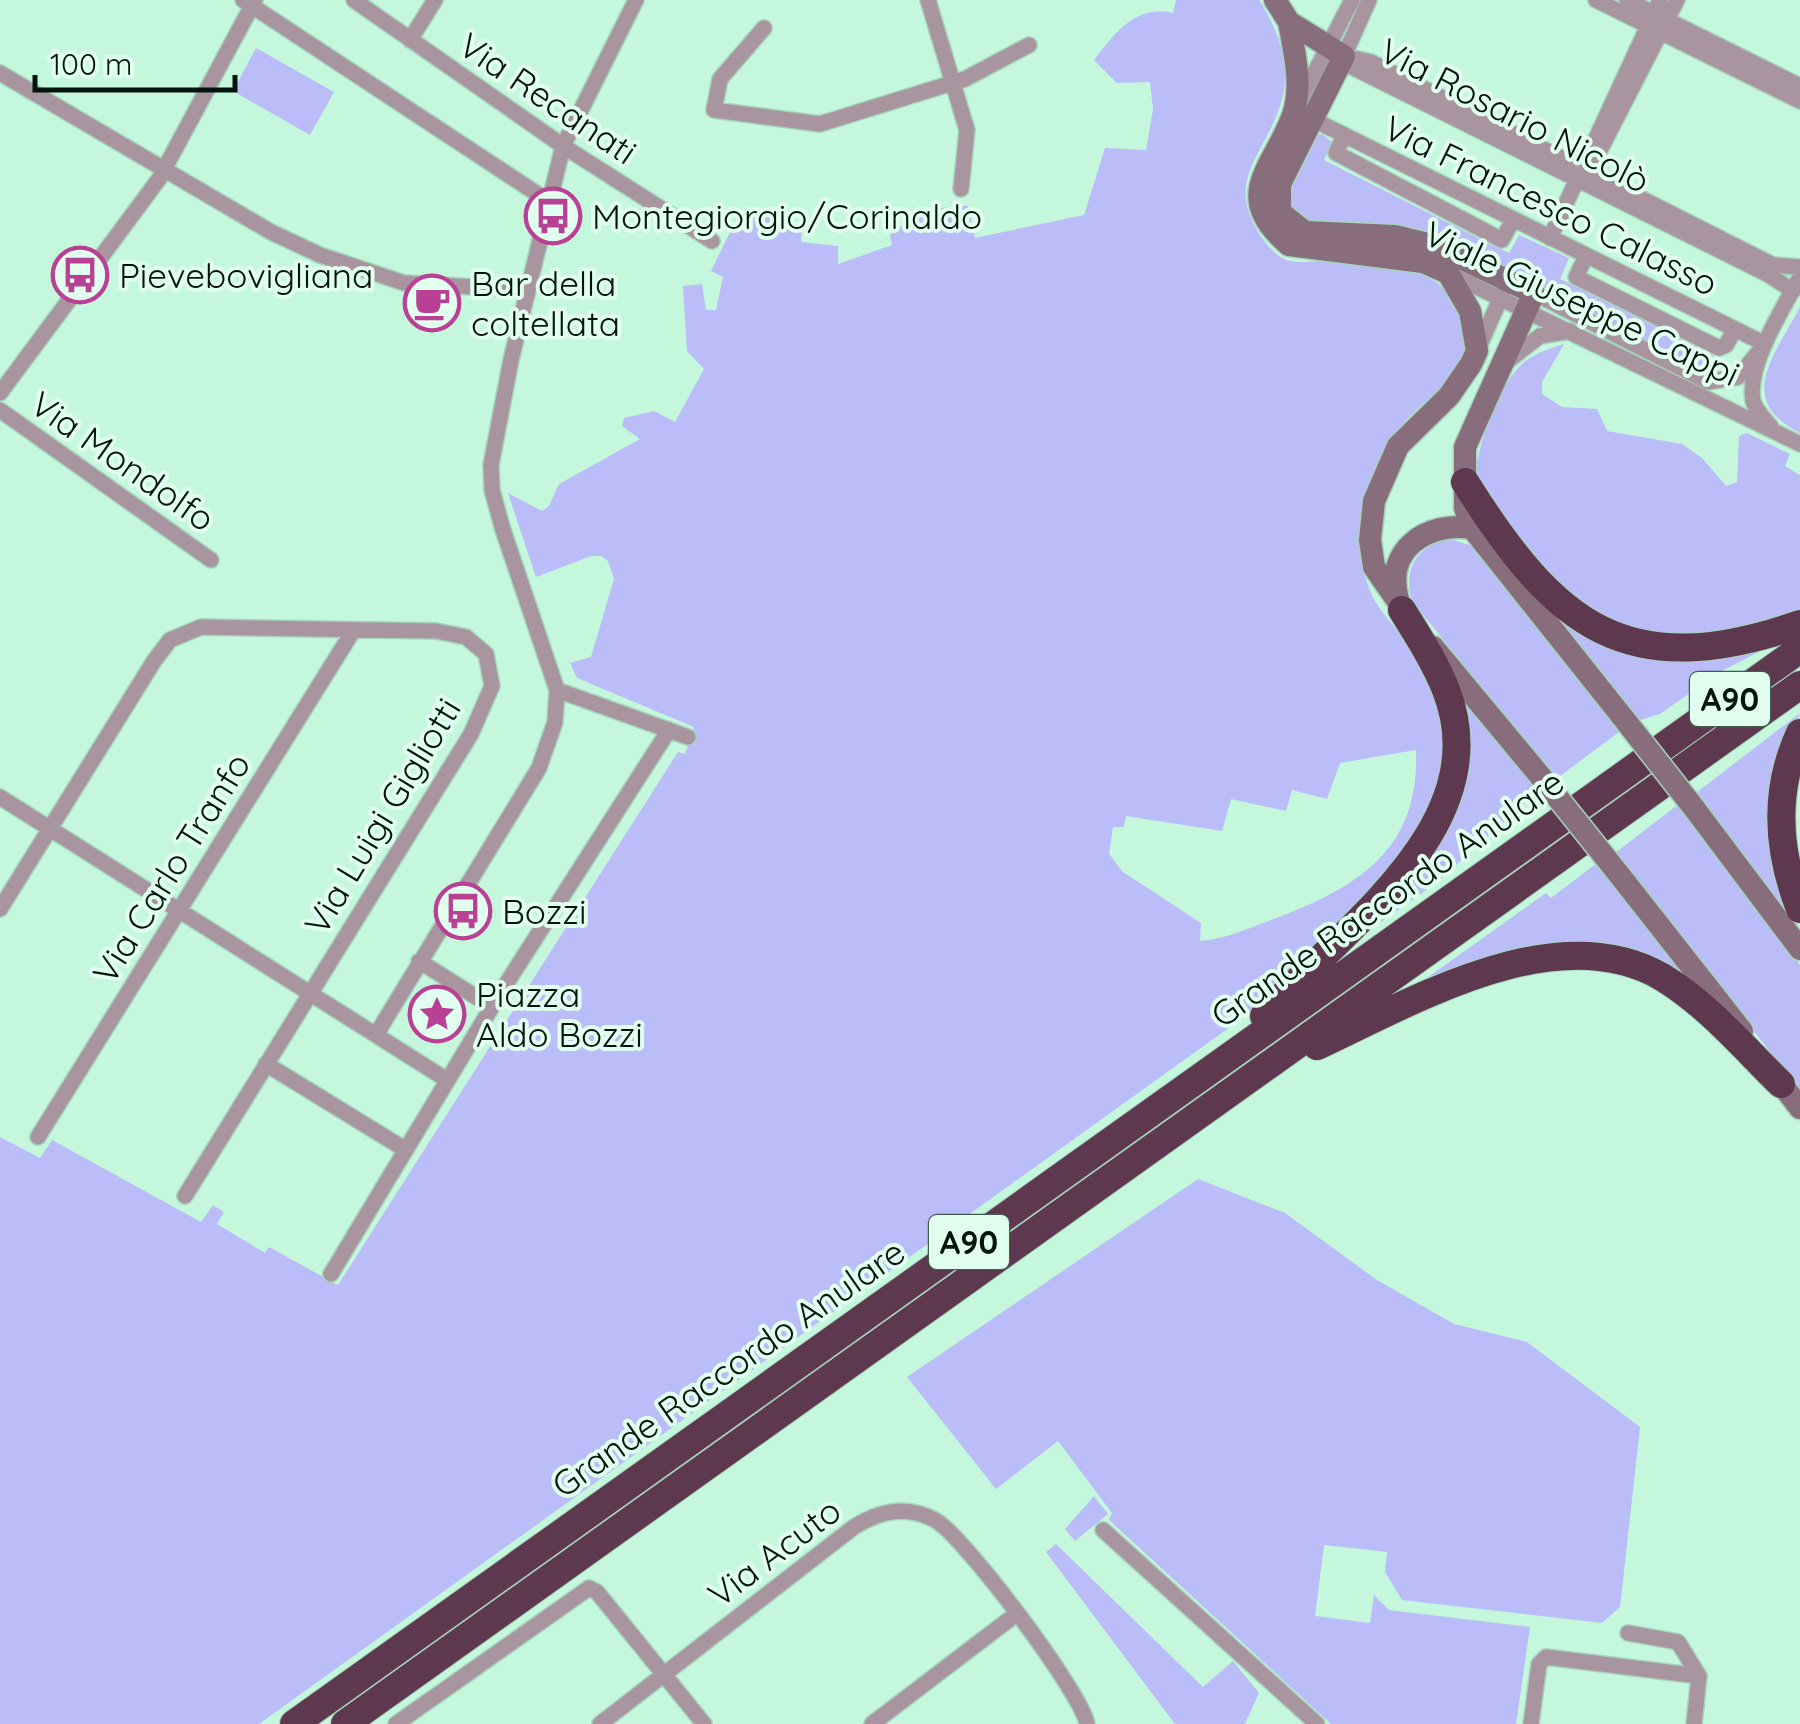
<svg xmlns="http://www.w3.org/2000/svg" width="1800" height="1724" font-family="Quicksand,sans-serif">
<style>
.green{fill:#babdf7;fill-rule:evenodd}
.lines{fill:none;stroke-linecap:round;stroke-linejoin:round}
.street-casing{stroke:#a6d3bc;stroke-width:18}
.secondary-casing{stroke:#a6d3bc;stroke-width:25}
.highway-casing{stroke:#a6d3bc;stroke-width:30}
.street{stroke:#a895a0;stroke-width:15}
.secondary{stroke:#886d7d;stroke-width:22}
.highway{stroke:#5d384f;stroke-width:28}
.secondary-bridge-casing{stroke:#a6d3bc;stroke-width:25;stroke-linecap:butt}
.secondary-bridge{stroke:#886d7d;stroke-width:22}
.labels{text-anchor:middle;dominant-baseline:central;stroke-width:8;stroke-linejoin:round;paint-order:stroke}
.shield{fill:#e1ffef;stroke:#465a50;stroke-width:2.5}
.shield-label{font-size:32px;font-weight:bold;fill:#03140c}
.street-label{font-size:35px;fill:#03140c;stroke:#e1ffef}
.poi-label{font-size:35px;fill:#03140c;stroke:#e1ffef;text-anchor:start}
</style>
<rect width="100%" height="100%" fill="#c5f7dd"/>
<!-- green -->
<path class="green" d="M1176,0H1259C1334,117 1220,149 1251,218C1257,233 1273,257 1290,261C1304,264 1322,260 1336,260C1373,260 1432,265 1453,300C1493,364 1430,390 1397,430C1375,456 1368,489 1365,521C1363,544 1360,566 1369,588C1376,609 1395,626 1408,643C1446,694 1456,753 1435,814C1430,830 1408,848 1397,860C1348,916 1302,971 1244,1017L259,1724H0V1137L40,1158L52,1140L201,1222L213,1205L224,1212L217,1224L265,1253L269,1247L338,1285L678,752L685,754L694,727L577,678L570,663L591,657L614,579L608,561L601,556H591L536,577L508,493L542,511L549,506L559,484L640,439L622,426L624,418L654,411L675,422L704,369L687,351L683,286L702,284L706,310H716L723,277L711,271L734,224L751,209L793,219V226L802,228L801,242L838,246V264L892,245L890,235C913,215 937,205 968,206L975,238L1084,215L1105,148L1146,150L1153,110L1150,82L1117,83L1094,60C1116,33 1134,5 1173,13ZM1416,750C1420,850 1358,887 1274,919C1250,928 1226,939 1200,941L1201,923L1123,872L1109,854L1113,827H1124L1126,816L1222,831L1231,799L1286,811L1292,790L1327,799L1340,763Z
M256,48L334,92L310,135L233,91Z
M1322,134L1332,142L1324,160L1490,244L1509,253L1519,235L1569,258L1560,279L1713,355L1710,372L1459,249L1365,224L1305,220L1292,210L1287,192L1317,135Z
M1800,307V433C1734,400 1775,355 1800,307Z
M1564,344L1542,382V394L1562,407L1597,409L1607,431L1682,444L1702,458L1726,486L1737,482L1739,436L1747,433L1790,454L1785,466L1800,475V615L1674,640L1595,615L1554,587L1475,478C1478,445 1497,387 1522,364C1534,353 1549,349 1564,344Z
M1450,539L1476,547L1623,729L1556,779L1412,601C1402,570 1418,544 1450,539Z
M1548,611L1587,630L1772,645L1718,673L1660,714L1640,720Z
M1445,672L1540,789L1436,883L1364,934L1443,834Z
M1800,713L1791,743L1790,907L1800,937L1696,793Z
M1680,803L1800,965V1090L1615,853Z
M1597,863L1708,1002L1627,956L1396,1000L1546,893L1551,898Z
M1198,1179L1285,1213L1377,1280L1454,1324L1527,1342L1640,1427L1620,1607L1602,1623L1402,1600L1385,1572L1387,1552L1324,1545L1315,1616L1370,1623L1374,1595L1389,1610L1530,1627L1516,1724H1331L1109,1520L1112,1513L1058,1441L996,1489L907,1377Z
M1094,1496L1108,1514L1075,1541L1065,1529Z
M1056,1544L1203,1687L1233,1661L1259,1693L1245,1724H1175L1046,1552Z"/>
<g class="lines">
<!-- street casing -->
<g class="street-casing">
<path id="street" d="M243,0L548,201
M354,0L563,146L712,241
M928,0L967,130L961,189
M1596,0L1800,101
M1627,0L1800,86
M764,28L720,79L714,110L820,124L965,79L1029,45
M410,40L435,0
M1344,56L1350,66L1769,275L1793,291
M1344,56L1371,62L1773,265L1800,267
M1344,56L1369,0
M0,73L271,232L320,255L404,283L526,290
M1300,101L1352,0
M1312,119L1765,344
M1344,135L1336,153L1502,240L1513,220
M1586,165L1597,156L1677,0
M1550,238L1660,0
M1586,256L1576,277L1719,348L1726,345L1735,329
M1448,273L1800,444
M1534,293L1708,382L1738,377L1765,344
M1478,349L1505,288
M1509,360L1540,336L1570,331
M0,393L159,179L255,0
M0,410L211,560
M1771,427C1765,419 1755,410 1753,401C1746,365 1784,307 1800,277
M557,690L688,737
M0,797L447,1080
M0,909L154,661L170,640L201,627L436,631L466,637L486,654L492,686L471,734L185,1196
M419,961L492,1007
M377,1033L539,768L555,722L557,690L503,530L492,490L491,465L511,360L563,146L636,0
M266,1064L406,1150
M38,1137L353,631
M331,1274L499,995L669,730
M1103,1530L1317,1724
M1628,1633L1678,1642L1699,1676
M396,1724L589,1588L597,1592L704,1724
M600,1724L854,1527C879,1511 907,1505 935,1520C963,1535 1082,1693 1087,1724
M872,1724L1015,1615
M1531,1724L1539,1664L1546,1657L1699,1676
M1694,1724L1699,1676"/>
</g>
<!-- secondary casing -->
<g class="secondary-casing">
<path id="secondary" d="M1275,0L1289,22L1344,56L1280,184V212L1305,232L1395,236L1435,246L1534,293L1465,447V508L1472,528L1628,724
M1289,22C1294,51 1303,85 1293,115C1274,168 1230,195 1289,245L1423,262L1448,273L1470,311L1477,351L1471,364L1449,396L1398,446L1374,501L1370,540L1374,567L1413,623
M1398,599C1384,550 1427,521 1472,528
M1433,647L1541,777
M1694,808L1800,949
M1621,877L1742,1031
M1773,1073L1800,1108"/>
</g>
<!-- highway casing -->
<g class="highway-casing">
<path id="highway" d="M1465,482C1556,627 1627,684 1800,624
M1800,733C1773,791 1777,850 1800,909
M1660,749L1800,649
M1678,772L1800,685
M1264,1016C1340,929 1499,826 1446,690C1435,662 1418,636 1402,610
M1317,1046C1414,1001 1556,916 1662,977C1707,1004 1744,1048 1781,1084
M294,1724L1645,760
M345,1724L1664,783"/>
</g>
<!-- street -->
<use href="#street" class="street"/>
<!-- secondary -->
<use href="#secondary" class="secondary"/>
<!-- highway -->
<use href="#highway" class="highway"/>
<!-- secondary-bridge casing -->
<g class="secondary-bridge-casing">
<path id="secondary-bridge" d="M1628,724L1694,808
M1541,777L1621,877"/>
</g>
<!-- secondary-bridge -->
<use href="#secondary-bridge" class="secondary-bridge"/>
</g>
<!-- icons -->
<defs>
<g id="bus-ring" transform="scale(2.875)"><circle r="9.5" fill="#e1ffef" stroke="#b94094" stroke-width="1.5"/><path d="M-5-6H5V4H4V6H2V4H-2V6H-4V4H-5ZM-3.5-4V0h7V-4ZM-3.5 1.2v1.5H-2V1.2ZM2 1.2v1.5H3.5V1.2Z" fill="#b94094"/></g>
<g id="cafe-ring" transform="scale(2.875)"><circle r="9.5" fill="#e1ffef" stroke="#b94094" stroke-width="1.5"/><path d="M-5.5-4.5H6V0H3Q3 3.5 0 3.5H-2.5Q-5.5 3.5-5.5 0ZM3-3.2v2h1.7v-2ZM-6 4.5H4V6H-6Z" fill="#b94094"/></g>
<g id="sight-ring" transform="scale(2.875)"><circle r="9.5" fill="#e1ffef" stroke="#b94094" stroke-width="1.5"/><path d="M0-6L1.8-2.2L6-1.7L2.9 1.2L3.7 5.4L0 3.3L-3.7 5.4L-2.9 1.2L-6-1.7L-1.8-2.2Z" fill="#b94094"/></g>
</defs>
<g fill-rule="evenodd">
<use href="#bus-ring" x="553" y="216"/>
<use href="#bus-ring" x="80" y="275"/>
<use href="#cafe-ring" x="432" y="303"/>
<use href="#bus-ring" x="463" y="911"/>
<use href="#sight-ring" x="437" y="1014"/>
</g>
<g class="labels">
<!-- shield labels -->
<g class="shield">
<rect x="1690" y="672" width="80" height="54" rx="8"/>
<rect x="929" y="1215" width="80" height="54" rx="8"/>
</g>
<g class="shield-label">
<text x="1730" y="699">A90</text>
<text x="969" y="1242">A90</text>
</g>
<!-- street labels -->
<g class="street-label">
<text transform="translate(548 98) rotate(34)">Via Recanati</text>
<text transform="translate(1515 115) rotate(27)">Via Rosario Nicolò</text>
<text transform="translate(1551 205) rotate(26)">Via Francesco Calasso</text>
<text transform="translate(1582 303) rotate(25)">Viale Giuseppe Cappi</text>
<text transform="translate(123 461) rotate(35)">Via Mondolfo</text>
<text transform="translate(382 816) rotate(-59)">Via Luigi Gigliotti</text>
<text transform="translate(171 868) rotate(-58)">Via Carlo Tranfo</text>
<text transform="translate(1387 898) rotate(-35)">Grande Raccordo Anulare</text>
<text transform="translate(728 1368) rotate(-35)">Grande Raccordo Anulare</text>
<text transform="translate(774 1552) rotate(-37)">Via Acuto</text>
</g>
<!-- poi labels -->
<g class="poi-label">
<text x="592" y="216">Montegiorgio/Corinaldo</text>
<text x="119" y="275">Pievebovigliana</text>
<text x="471" y="283">Bar della<tspan x="471" dy="40">coltellata</tspan></text>
<text x="502" y="911">Bozzi</text>
<text x="476" y="994">Piazza<tspan x="476" dy="40">Aldo Bozzi</tspan></text>
</g>
</g>
<!-- scale -->
<path d="M35 75v15h200v-15" fill="none" stroke="#03140c" stroke-width="5"/>
<text x="50" y="75" font-size="30" fill="#03140c" stroke="#e1ffef" stroke-width="8" paint-order="stroke">100 m</text>
</svg>
